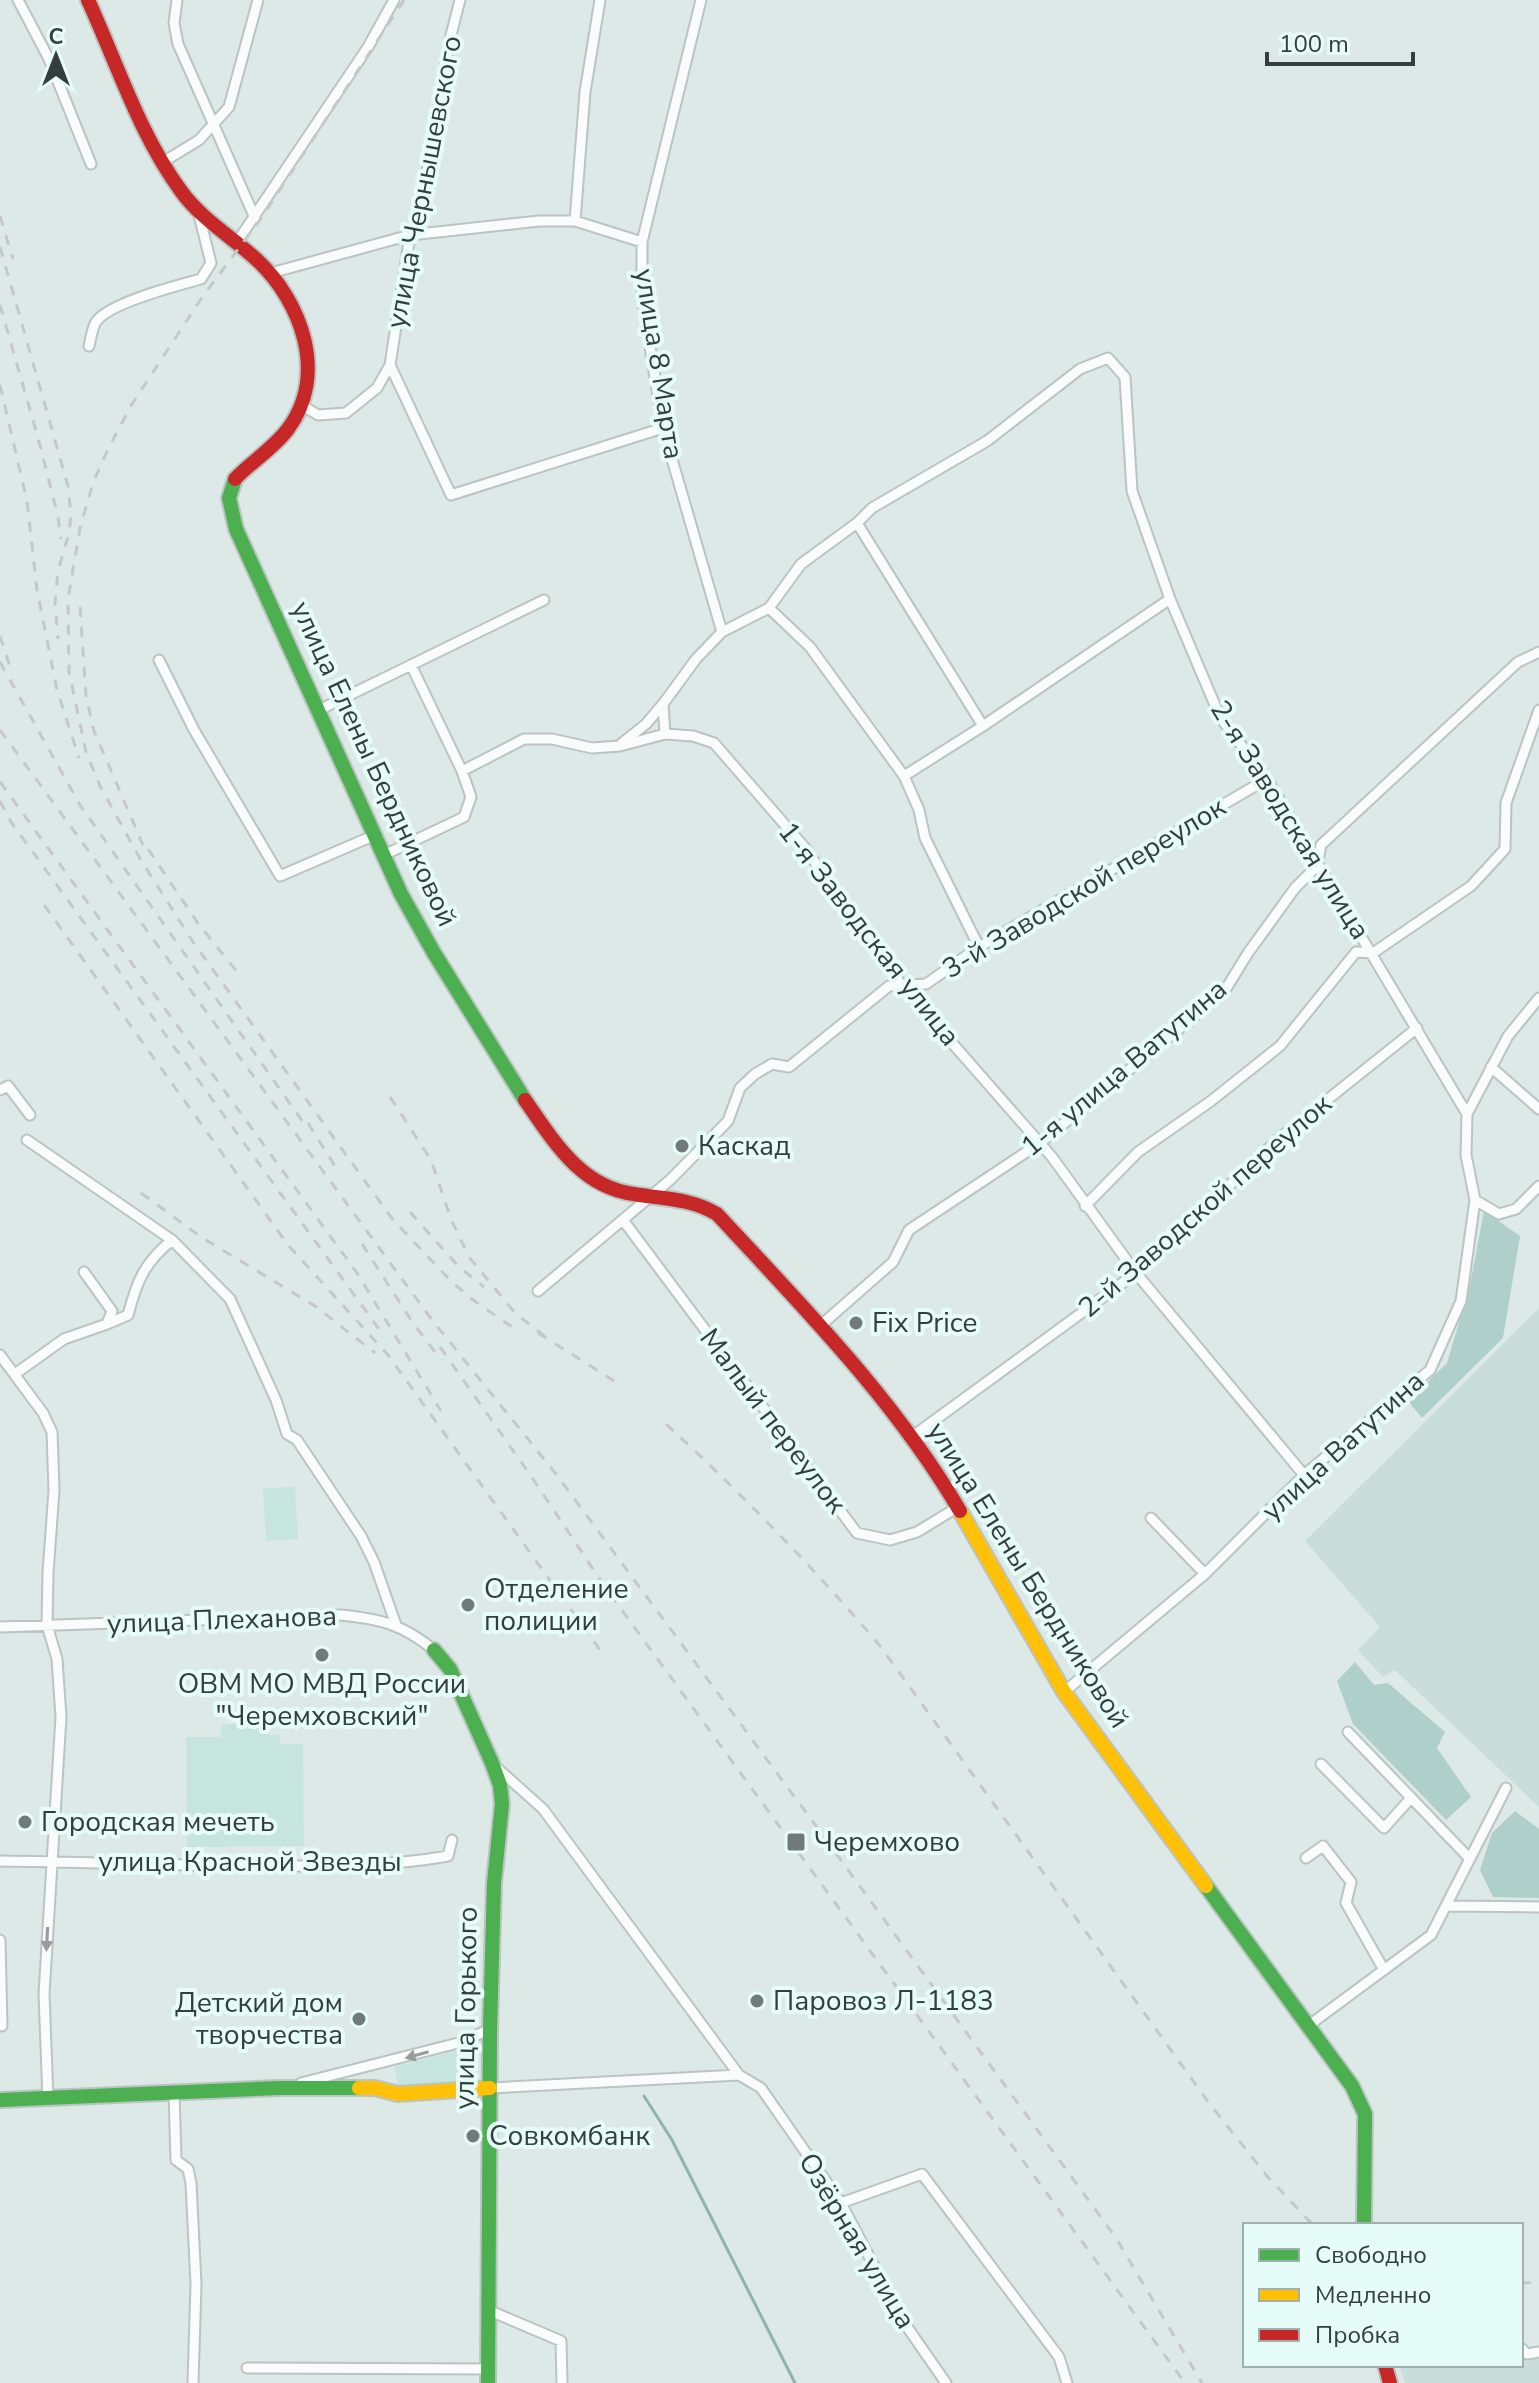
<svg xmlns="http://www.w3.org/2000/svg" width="1539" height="2383" font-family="'Nunito Sans',sans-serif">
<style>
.built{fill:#c9deda}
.green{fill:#c6e5df}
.forest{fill:#afd0ca}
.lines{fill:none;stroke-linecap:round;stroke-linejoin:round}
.stream{stroke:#8db4ad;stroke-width:3}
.street-casing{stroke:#bac4c2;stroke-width:13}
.fast-casing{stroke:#bac4c2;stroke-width:18}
.slow-casing{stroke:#bac4c2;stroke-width:18}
.jam-casing{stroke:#bac4c2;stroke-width:18}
.street{stroke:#fafcfb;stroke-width:9}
.fast{stroke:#4caf50;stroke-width:14}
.slow{stroke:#ffc107;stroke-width:14}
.jam{stroke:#c62828;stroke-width:14}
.rail{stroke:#c5c8c7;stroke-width:3;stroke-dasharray:10 10;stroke-linecap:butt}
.oneway{fill:#989d9c}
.poi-dot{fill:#707a78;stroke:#e6fcf8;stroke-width:3}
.labels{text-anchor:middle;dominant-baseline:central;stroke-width:8;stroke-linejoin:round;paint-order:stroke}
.street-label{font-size:28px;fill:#353e3c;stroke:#e6fcf8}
.poi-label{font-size:28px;fill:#353e3c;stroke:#e6fcf8;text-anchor:start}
</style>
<rect width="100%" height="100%" fill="#dde9e6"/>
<!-- built -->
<path class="built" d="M1539,1308V1807L1395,1670L1383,1677L1358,1650L1380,1627L1305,1541Z
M1521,2354L1539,2357V2383H1405L1399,2365H1521Z"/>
<!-- green -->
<path class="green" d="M295,1487L298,1539L266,1541L263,1488Z
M221,1724H268L269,1735H280V1744H303L304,1846L187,1847L186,1737H221Z
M471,2047L476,2080L398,2086L395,2067Z"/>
<!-- forest -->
<path class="forest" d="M1484,1211L1520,1236L1503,1338L1422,1418L1408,1401L1447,1363L1470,1285Z
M1355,1662L1374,1685L1388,1683L1445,1732L1437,1748L1471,1797L1446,1820L1353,1724L1337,1681Z
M1515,1811L1539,1829V1898L1493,1897L1480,1870L1492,1833Z"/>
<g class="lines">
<!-- stream -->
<path class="stream" d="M644,2096L672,2140L795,2383"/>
<!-- street casing -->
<g class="street-casing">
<path id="street" d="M18,0L49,59L91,164
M177,0L174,23L178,44L255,218
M701,0L642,242V296L663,428L722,632
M163,162L199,140L229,107L258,0
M575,221L585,92L600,0
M237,242L368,47L394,0
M271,273L410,235L539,221H575L642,242
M89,346C91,339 92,328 96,322C108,303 179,285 201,279L211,263L199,215
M390,365L451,495L663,428
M303,406L318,415L346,413L377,388L390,365L410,235L420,212L450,39L460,0
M857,523L983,726
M769,608L801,564L857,523L872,508L987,441L1080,369L1108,358L1125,377L1132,491L1170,599L1220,717L1267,779L1467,1114
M159,660L194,730L280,876L375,835
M411,665L462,771
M319,710L544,600
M665,734L663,704L696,659L722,632L769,608L810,647L904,776L919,810L925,838L979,947
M622,743L646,724L663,704
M904,776L983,726L1170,599
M384,855L464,817L471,797L462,771L524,739H552L592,748L620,746L665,734L693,736L714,743L805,848L903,987L1052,1157L1136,1273L1304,1475
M1491,1067L1539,1109
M0,1090L8,1086L30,1115
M27,1140L172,1240L230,1299L276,1400L287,1434L297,1440L361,1536L374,1562L396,1625
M1475,1200L1499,1214L1516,1209L1539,1186
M1085,1206L1138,1152L1211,1101L1280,1046L1356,952L1373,953L1471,886L1505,849L1506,803L1539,710
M623,1220L857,1533L890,1540L917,1532L958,1507
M538,1291L670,1180L728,1121L740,1088L755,1074L772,1064L789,1067L889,986L926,984L979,947L1267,779
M107,1324L128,1315C137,1281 144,1263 172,1240
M820,1326L893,1262L909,1230L1040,1143L1224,992L1248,953L1295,888L1317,866L1321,845L1518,662L1539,652
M0,1355L43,1413L52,1432L54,1490L48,1573L47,1625L57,1659L61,1717L44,1994L48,2099
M15,1374L64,1339L107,1324L112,1311L84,1272
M913,1436L1136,1273L1282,1136L1417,1028
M1151,1518L1205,1574
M0,1627L340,1615C381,1619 402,1624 434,1650
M1064,1692L1205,1574L1304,1475L1430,1370L1461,1301L1475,1200L1466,1155L1467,1114L1508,1036L1539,998
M1348,1732L1470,1859
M1321,1764L1384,1828L1411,1798
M496,1767L543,1809L739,2075
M1306,1858L1323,1846L1351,1882L1346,1903L1384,1970
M0,1861C92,1862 184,1866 277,1866C334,1866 392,1866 448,1856L452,1840
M1446,1906L1539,1907
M0,1940L2,2026
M1308,2026L1431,1935L1506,1788
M301,2083L462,2042L490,2029
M490,2088L739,2075L761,2088L841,2203L903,2321L946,2383
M174,2093L176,2160L188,2169L191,2183L196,2284L193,2383
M841,2203L922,2174L1059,2357L1067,2383
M488,2310L561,2341L562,2383
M1521,2348L1527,2354L1539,2352
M247,2368L489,2369"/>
</g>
<!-- fast casing -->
<g class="fast-casing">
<path id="fast" d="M235,479L229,498L236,529L401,894L434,953L525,1100
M434,1650L450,1669L492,1763L500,1785L502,1804L494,1883L490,2029L488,2383
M1206,1886L1352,2086L1365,2114L1364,2225
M0,2100L279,2088H359"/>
</g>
<!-- slow casing -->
<g class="slow-casing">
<path id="slow" d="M960,1511L1064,1692L1206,1886
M359,2088H375L398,2094L490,2088"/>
</g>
<!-- jam casing -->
<g class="jam-casing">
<path id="jam" d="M88,0C117,63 139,134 181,191C201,219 232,237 257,260C302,302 328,375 288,429C273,449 252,461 235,479
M525,1100C553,1140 580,1187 634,1194C663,1199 690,1198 717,1214C804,1308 895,1400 960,1511
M1385,2365L1390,2383"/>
</g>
<!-- street -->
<use href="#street" class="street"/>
<!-- fast -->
<use href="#fast" class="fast"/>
<!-- slow -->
<use href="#slow" class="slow"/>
<!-- jam -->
<use href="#jam" class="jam"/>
<!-- rail -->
<path class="rail" d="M404,0L262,217L203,296L132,404L109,447L93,483L80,528L68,599L69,672L86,752L100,786L139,857L193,942L393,1220L452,1282L473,1300L518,1331
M0,216L13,259
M0,247L68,486L71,515L69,533L58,571L55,603L58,639
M0,305L40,445L58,517L61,539
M0,385L27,501L37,590L57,690L79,758
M80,607L86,696L94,731L143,845
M0,636L12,673
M0,662L80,805L305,1125
M0,730L432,1320L556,1474L816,1826L1116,2238L1202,2383
M0,782L357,1273L441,1411
M0,801L11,822L384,1336
M148,849L197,922L242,978
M44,905L288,1245L388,1355L600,1650
M390,1097L431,1160L451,1219L469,1257L515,1313L547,1338
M308,1123L338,1171
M141,1193L201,1237L315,1306L375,1353
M410,1212L458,1266L484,1287
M362,1244L413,1323L441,1360
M538,1333L619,1384
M440,1347L531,1476L605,1587L1185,2383
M666,1424C742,1494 814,1568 881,1647L1209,2103L1267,2176L1313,2225
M1521,2283L1539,2282"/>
</g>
<!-- one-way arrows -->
<defs><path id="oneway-solid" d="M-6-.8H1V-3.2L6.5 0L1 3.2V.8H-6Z" transform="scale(2)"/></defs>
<g class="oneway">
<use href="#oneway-solid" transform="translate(47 1939) rotate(93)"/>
<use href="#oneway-solid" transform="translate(417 2055) rotate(164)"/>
</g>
<!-- markers -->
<g class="poi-dot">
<circle cx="682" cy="1146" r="8"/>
<circle cx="856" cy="1323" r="8"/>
<circle cx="468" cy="1605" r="8"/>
<circle cx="322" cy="1655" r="8"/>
<circle cx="25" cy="1822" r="8"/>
<rect x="786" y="1832" width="20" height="20" rx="4"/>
<circle cx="757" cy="2001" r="8"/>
<circle cx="359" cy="2019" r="8"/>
<circle cx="473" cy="2136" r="8"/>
</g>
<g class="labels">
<!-- street labels -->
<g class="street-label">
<text transform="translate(424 182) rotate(-79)">улица Чернышевского</text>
<text transform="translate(659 364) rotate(81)">улица 8 Марта</text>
<text transform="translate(374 764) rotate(65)">улица Елены Бердниковой</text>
<text transform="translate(1290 820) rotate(58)">2-я Заводская улица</text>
<text transform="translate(1084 888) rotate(-31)">3-й Заводской переулок</text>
<text transform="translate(869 934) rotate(52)">1-я Заводская улица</text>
<text transform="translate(1124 1068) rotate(-40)">1-я улица Ватутина</text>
<text transform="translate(1205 1206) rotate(-41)">2-й Заводской переулок</text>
<text transform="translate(773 1421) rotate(53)">Малый переулок</text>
<text transform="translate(1343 1446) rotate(-42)">улица Ватутина</text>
<text transform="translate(1028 1575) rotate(58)">улица Елены Бердниковой</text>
<text transform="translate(222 1620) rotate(-2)">улица Плеханова</text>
<text x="250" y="1862">улица Красной Звезды</text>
<text transform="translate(466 2008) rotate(-89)">улица Горького</text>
<text transform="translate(857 2241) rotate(59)">Озёрная улица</text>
</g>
<!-- poi labels -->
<g class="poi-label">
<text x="698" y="1146">Каскад</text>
<text x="872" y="1323">Fix Price</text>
<text x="484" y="1589">Отделение<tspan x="484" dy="32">полиции</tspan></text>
<text x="322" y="1684" text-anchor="middle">ОВМ МО МВД России<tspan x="322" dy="32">"Черемховский"</tspan></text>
<text x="41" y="1822">Городская мечеть</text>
<text x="814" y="1842">Черемхово</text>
<text x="773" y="2001">Паровоз Л-1183</text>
<text x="343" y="2003" text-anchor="end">Детский дом<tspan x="343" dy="32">творчества</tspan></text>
<text x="489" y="2136">Совкомбанк</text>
</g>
</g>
<!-- legend -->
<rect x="1243" y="2223" width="280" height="144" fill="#e6fcf8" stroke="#9fb0ad" stroke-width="2"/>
<rect x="1259" y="2249" width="40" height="12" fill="#4caf50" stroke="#9fb0ad" stroke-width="2"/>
<text x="1315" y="2263" font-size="24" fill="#353e3c">Свободно</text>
<rect x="1259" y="2289" width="40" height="12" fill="#ffc107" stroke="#9fb0ad" stroke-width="2"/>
<text x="1315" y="2303" font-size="24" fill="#353e3c">Медленно</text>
<rect x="1259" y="2329" width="40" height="12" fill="#c62828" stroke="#9fb0ad" stroke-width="2"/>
<text x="1315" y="2343" font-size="24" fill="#353e3c">Пробка</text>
<!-- north arrow -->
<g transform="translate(56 56)" stroke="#e6fcf8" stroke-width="6" paint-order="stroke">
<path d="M0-6L14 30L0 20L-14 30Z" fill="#353e3c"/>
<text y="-12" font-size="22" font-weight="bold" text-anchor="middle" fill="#353e3c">С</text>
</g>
<!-- scale -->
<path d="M1267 52v12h146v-12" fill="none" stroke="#353e3c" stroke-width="4"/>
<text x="1279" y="52" font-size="24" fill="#353e3c" stroke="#e6fcf8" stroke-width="6" paint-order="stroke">100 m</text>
</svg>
